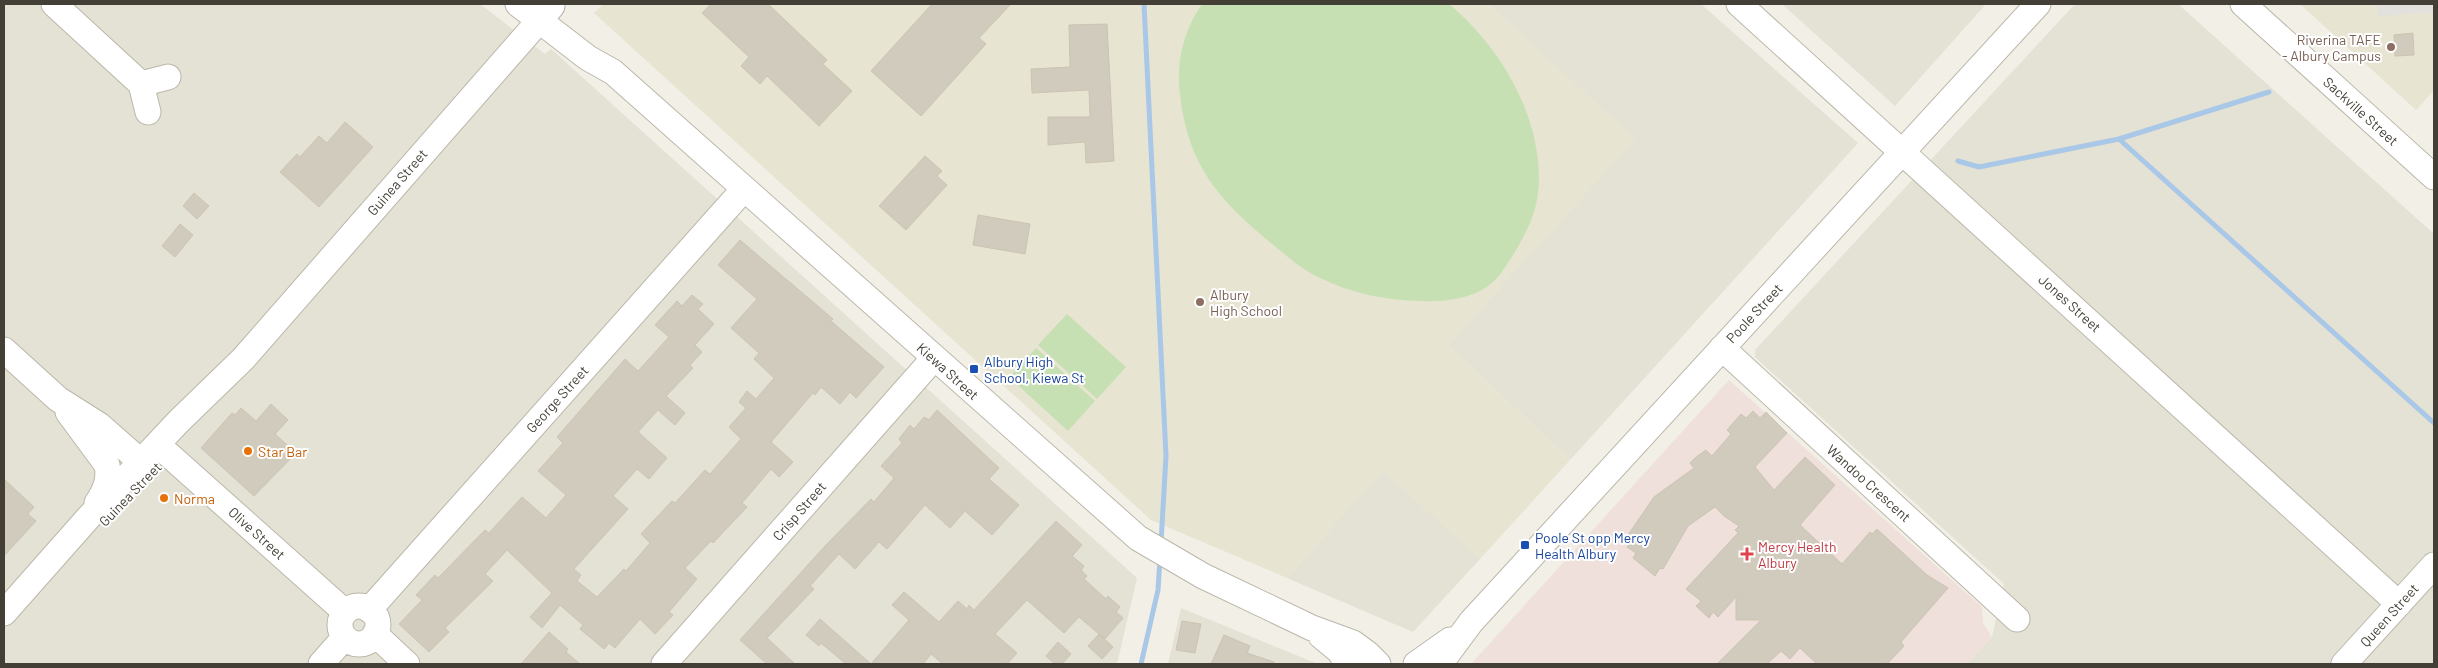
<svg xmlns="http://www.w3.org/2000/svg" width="2438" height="668" font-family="Barlow,sans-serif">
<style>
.residential{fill:#e4e1d5}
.education{fill:#e8e4d2}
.medical{fill:#f0e0db}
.green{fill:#c7e0b3}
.parking{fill:#e2e1de}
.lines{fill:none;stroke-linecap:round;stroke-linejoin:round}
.stream{stroke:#a9c7e7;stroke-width:5}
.building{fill:#d1cbbd;stroke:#cbc4b1}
.minor-casing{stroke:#bbb7aa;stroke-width:27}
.minor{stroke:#fff;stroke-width:25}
.education-dot{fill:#8d6e63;stroke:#fff;stroke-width:2}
.transit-dot{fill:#1a4fb4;stroke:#fff;stroke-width:2}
.food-dot{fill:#e8710a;stroke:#fff;stroke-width:2}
.health-dot{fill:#e0444e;stroke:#fff;stroke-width:2}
.labels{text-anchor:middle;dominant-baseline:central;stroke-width:4;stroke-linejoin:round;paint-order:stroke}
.education-label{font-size:14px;fill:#785e54;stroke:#fff;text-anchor:end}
.street-label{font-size:14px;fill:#433f36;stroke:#fff}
.transit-label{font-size:14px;fill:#164399;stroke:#fff;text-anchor:start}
.food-label{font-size:14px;fill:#c56008;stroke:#fff;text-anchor:start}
.health-label{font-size:14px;fill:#be3a42;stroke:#fff;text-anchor:start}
</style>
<rect width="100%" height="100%" fill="#f1efe6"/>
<!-- residential -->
<path class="residential" d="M4,4H480L545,54L551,49L1137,578L1117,664H4Z
M1488,4H1701L1858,143L1570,460L1448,345L1635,139Z
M1782,4H1986L1895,106Z
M2075,4H2178L2434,234V664H1967L1992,637L2004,584L1755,357V350Z
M1383,470L1480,559L1413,632L1287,578Z
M1181,608L1318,664H1168Z"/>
<!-- education -->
<path class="education" d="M603,4H1488L1636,139L1448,345L1570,460L1480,559L1383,471L1287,578L1151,520L594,13Z
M2300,4H2434V90L2416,110Z"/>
<!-- medical -->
<path class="medical" d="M1729,380L1982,607L1983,623L1992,637L1967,664H1471Z"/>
<!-- green -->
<path class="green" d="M1202,4H1449C1499,46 1538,110 1539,177C1539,208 1530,226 1515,252C1508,262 1502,274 1493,282C1474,299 1445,302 1421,301C1385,300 1353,294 1320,278C1302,270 1287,256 1272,244C1219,200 1188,166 1180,95C1176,63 1183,31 1202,4Z
M1067,314L1126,367L1097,399L1038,345Z
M1036,348L1095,401L1068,431L1009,377Z"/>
<!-- parking -->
<path class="parking" d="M2376,4H2434V12L2378,16Z"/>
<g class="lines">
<!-- stream -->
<path class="stream" d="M1144,4L1166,456L1161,543
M2119,139L2434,423
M1958,161L1979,167L2119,139L2269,92
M1141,664L1158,590L1160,559"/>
</g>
<!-- building -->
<path class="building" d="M711,4H768L827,60L823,64L852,91L819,126L767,76L760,84L741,66L749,57L702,13Z
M932,4H1011L979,38L986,44L921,116L871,71Z
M1107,24L1114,161L1086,163L1085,142L1048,145V117H1090L1089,90L1032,93L1031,69L1070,67L1069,25Z
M2413,33L2414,55L2395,56L2394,35Z
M345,122L373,147L319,207L280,172L297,154L300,157L319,136L327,143Z
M925,156L942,171L937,176L947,185L906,230L879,206Z
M194,193L209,206L197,219L183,206Z
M978,215L1030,224L1025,254L973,245Z
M180,224L193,235L175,257L162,246Z
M740,240L833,319L831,321L884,367L856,398L850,392L840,404L821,387L815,395L813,393L771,442L793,462L779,477L771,469L742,503L747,507L713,543L711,541L685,568L697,579L669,612L673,615L655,634L640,619L615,648L609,643L604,649L580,629L583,625L560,605L542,628L530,617L552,593L507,550L485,574L493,581L445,628L449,632L429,652L399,624L422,600L416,595L435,575L438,578L485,530L489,533L522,497L546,518L566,495L538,471L563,443L557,437L625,359L638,371L669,337L655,325L677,301L682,306L692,295L703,304L698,309L714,324L695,345L702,352L690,365L693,368L666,396L685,413L675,425L658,410L638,432L667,458L649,479L637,469L613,496L628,509L574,569L581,575L577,581L597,597L624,569L626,571L650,543L641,534L672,501L675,503L705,470L710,474L741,439L729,427L746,408L739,402L747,391L756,399L774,378L754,359L759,353L731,328L757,299L718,265Z
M271,404L288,420L275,434L296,453L254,496L201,448L232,413L235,415L241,408L256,421Z
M937,410L999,468L989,479L1019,505L992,535L965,511L950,528L925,505L887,549L879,542L855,569L839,554L810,586L814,589L767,638L795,664H767L740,640L825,546L871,499L874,502L894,478L881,466L902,443L899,439L910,425L914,429L924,417L929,420Z
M1753,411L1760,418L1766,412L1787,433L1755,467L1774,490L1805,457L1835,485L1800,525L1842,564L1870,532L1872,534L1877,529L1927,575L1948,588L1901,642L1904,646L1887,664H1817L1800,648L1790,659L1781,651L1767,664H1717L1761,620H1736V597L1718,617L1713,612L1709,618L1696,606L1701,601L1686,589L1738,533L1735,530L1739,526L1724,516L1715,507L1688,526L1663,569L1660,568L1655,576L1633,558L1636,553L1627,547L1632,539L1628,535L1654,497L1694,468L1690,463L1696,457L1706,450L1712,456L1731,434L1727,430L1741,414L1746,418Z
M4,479L34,507L28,514L36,521L4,556Z
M1056,521L1082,545L1072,556L1084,566L1081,570L1087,576L1084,579L1106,599L1108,596L1120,607L1116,612L1123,618L1105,639L1079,617L1064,633L1027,600L995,634L1017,653L1007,664H943L931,654L923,664H846L821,643L819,646L806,635L820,619L871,664L909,620L892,605L904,592L939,622L958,601L967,609L969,605L974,610Z
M1182,621L1201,624L1195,653L1176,650Z
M549,632L568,649L566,652L580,664H521Z
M1099,634L1113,647L1102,659L1088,646Z
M1224,635L1250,646L1247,653L1274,662V664H1211Z
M1058,642L1071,654L1062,664H1055L1046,656Z"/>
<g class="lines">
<!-- minor casing -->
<g class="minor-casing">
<path id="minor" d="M54,4L141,84
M518,4L588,58L613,72L1138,538L1203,576L1312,628L1353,643L1368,654L1378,664
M1739,4L2399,604
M2243,4L2434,177
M148,112L141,84L168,77
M1722,348L2017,619
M4,350L58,399L99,425L141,462
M68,412L107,465C110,480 105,491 97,503
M168,454L345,612
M340 625a19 19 0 1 1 38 0a19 19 0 1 1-38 0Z
M369,610L744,189
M4,613L88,518L178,422L243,359L552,6
M375,634L407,664
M1321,636L1339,651L1348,664
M321,664L344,638
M664,664L934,358
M1416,664L1450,640
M1440,664L1471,622L2038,4
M2344,664L2434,565"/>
</g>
<!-- minor -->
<use href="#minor" class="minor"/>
</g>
<!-- markers -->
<g class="education-dot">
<circle cx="2391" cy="47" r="5"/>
<circle cx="1200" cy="302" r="5"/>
</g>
<g class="transit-dot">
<rect x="969" y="364" width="10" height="10" rx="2.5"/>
<rect x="1520" y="540" width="10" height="10" rx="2.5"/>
</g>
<g class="food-dot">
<circle cx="248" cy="451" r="5"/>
<circle cx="164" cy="498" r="5"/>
</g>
<path class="health-dot" d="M1744.5 546.5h5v5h5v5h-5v5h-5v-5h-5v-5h5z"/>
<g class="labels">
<!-- education labels -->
<g class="education-label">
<text x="2381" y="39">Riverina TAFE<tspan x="2381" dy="16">- Albury Campus</tspan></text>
<text x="1210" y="294" text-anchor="start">Albury<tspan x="1210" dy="16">High School</tspan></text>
</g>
<!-- street labels -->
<g class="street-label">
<text transform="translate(2361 111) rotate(42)">Sackville Street</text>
<text transform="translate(397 182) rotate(-49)">Guinea Street</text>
<text transform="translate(2070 303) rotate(42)">Jones Street</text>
<text transform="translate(1754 313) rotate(-47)">Poole Street</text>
<text transform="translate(948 371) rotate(42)">Kiewa Street</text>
<text transform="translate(557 399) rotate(-48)">George Street</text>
<text transform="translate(1869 483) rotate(42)">Wandoo Crescent</text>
<text transform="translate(130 494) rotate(-46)">Guinea Street</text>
<text transform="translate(799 511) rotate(-49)">Crisp Street</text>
<text transform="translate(257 533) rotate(42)">Olive Street</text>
<text transform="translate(2389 615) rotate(-48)">Queen Street</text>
</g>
<!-- transit labels -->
<g class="transit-label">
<text x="984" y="361">Albury High<tspan x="984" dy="16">School, Kiewa St</tspan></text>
<text x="1535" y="537">Poole St opp Mercy<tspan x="1535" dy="16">Health Albury</tspan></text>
</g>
<!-- food labels -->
<g class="food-label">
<text x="258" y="451">Star Bar</text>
<text x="174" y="498">Norma</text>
</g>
<!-- health labels -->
<g class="health-label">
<text x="1758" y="546">Mercy Health<tspan x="1758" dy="16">Albury</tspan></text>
</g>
</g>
<!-- border -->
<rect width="2438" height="668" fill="none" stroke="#433f36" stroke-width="10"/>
</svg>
